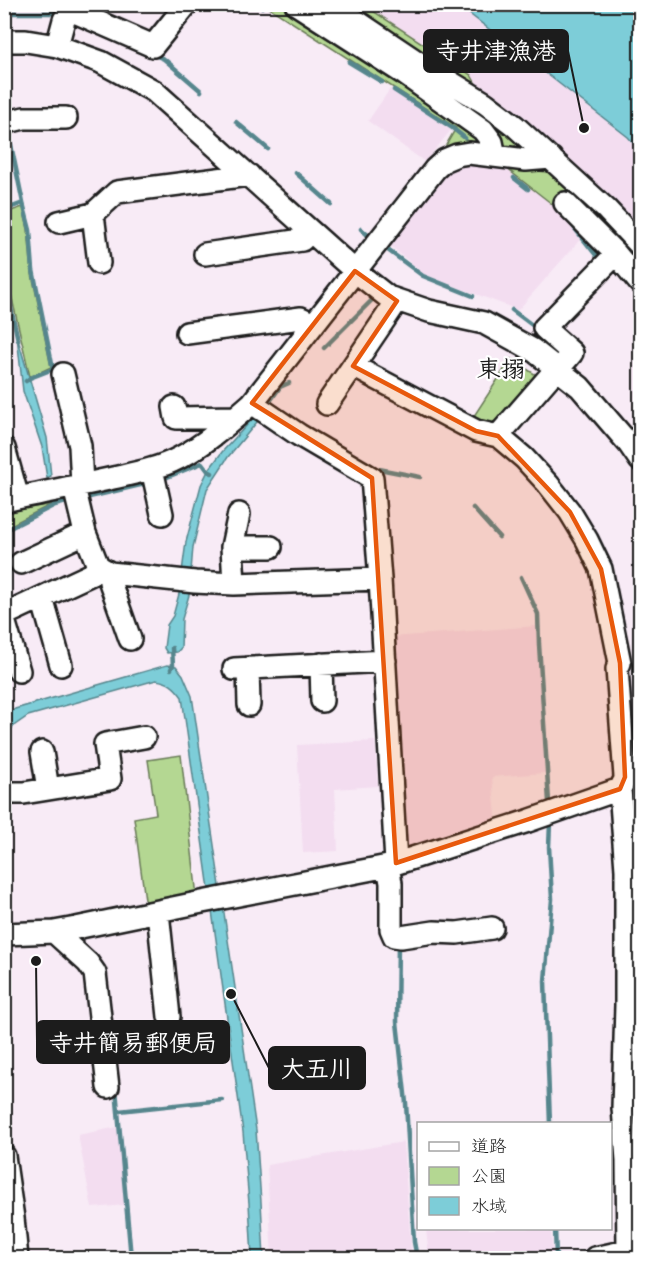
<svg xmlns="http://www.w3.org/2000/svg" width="645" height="1263" font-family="'Patrick Hand','Klee One',sans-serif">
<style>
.built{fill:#f3ddf0}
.green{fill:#b4d792;stroke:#687a57;stroke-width:1.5}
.water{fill:#7dcdd8;stroke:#56868d;stroke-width:1.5}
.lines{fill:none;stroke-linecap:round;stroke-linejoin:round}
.stream{stroke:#56868d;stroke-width:4.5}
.minor-casing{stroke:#1c1c1c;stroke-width:26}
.minor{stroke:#fff;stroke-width:21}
.marked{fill:#e8590c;fill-opacity:0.2;stroke:#e8590c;stroke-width:4.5;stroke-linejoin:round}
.labels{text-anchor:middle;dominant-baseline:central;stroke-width:4.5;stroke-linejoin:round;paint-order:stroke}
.neighbourhood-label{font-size:24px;font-weight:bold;fill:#1c1c1c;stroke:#fff}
.leader{fill:none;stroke:#1c1c1c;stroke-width:2}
.callout-dot{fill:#1c1c1c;stroke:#fff;stroke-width:2}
.callout{fill:#1c1c1c;stroke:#1c1c1c;stroke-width:2}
.callout-label{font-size:24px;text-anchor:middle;font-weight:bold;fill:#fff}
</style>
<rect width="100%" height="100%" fill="#f8ebf6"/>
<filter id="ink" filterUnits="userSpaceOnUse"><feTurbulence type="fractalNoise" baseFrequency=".0167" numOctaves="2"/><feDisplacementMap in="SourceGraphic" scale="12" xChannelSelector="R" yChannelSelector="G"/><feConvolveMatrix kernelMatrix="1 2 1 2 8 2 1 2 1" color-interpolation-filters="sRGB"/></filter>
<g filter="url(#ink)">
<!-- built -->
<path class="built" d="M343,5H640V233Z
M390,89L451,130L425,162L368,121Z
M467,162L506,168L552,204L559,192L592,226L518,310L425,275L386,242L449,166Z
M536,626L545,773L492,777L497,824L403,855L391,637Z
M375,741L378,786L335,789L338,851L303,853L297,745Z
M118,1127L125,1205L92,1208L78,1135Z
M403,1142L412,1258H272L267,1165Z
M426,1229H551L553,1258H429Z"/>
<!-- green -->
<path class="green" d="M265,5H317L468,103L518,142L512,150L442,152L456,128Z
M343,5H364L471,75L479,89Z
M506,168L558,173L640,255V276L559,193L552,204Z
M23,207L28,229L32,274L51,367L30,377L5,268V213Z
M511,359L544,380L498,434L472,419Z
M52,504L5,528V512Z
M181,755L197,897L146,907L134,818L156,814L148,760Z"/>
<!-- water -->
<path class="water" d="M458,5H640V150L628,137Z
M17,336L47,438L51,476L47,478L42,447L23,391Z
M258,413L262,416L228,457L207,489L193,547L189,595L182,619L181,648L177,652L167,653L164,648L167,625L173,616L179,594L186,542L201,485L208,471L222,452Z
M167,665L176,666L183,675L192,696L256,1130L261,1202L264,1258H252L249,1203L243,1132L182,697C174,686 169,682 156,680L28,716L15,725L5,736V717L15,709Z"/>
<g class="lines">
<!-- stream -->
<path class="stream" d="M259,4L262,7
M4,13H57L61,14
M152,54L164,59L201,91
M349,62L382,82
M394,90L451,127L465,138
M236,122L268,149
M4,137L11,145L23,203L4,210
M296,173L331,204
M514,178L528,189
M23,203L30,230L33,270L53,369L30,378L26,381
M569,221L600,260
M361,229L370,237
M385,248L423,276L473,296
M4,278L18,340
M512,310L536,328
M324,348L373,299L366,293
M266,407L280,387L289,383
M379,475V469L420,477
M160,480L202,463L208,471L212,473
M81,499L149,483
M473,508L499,537
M4,531L55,505L70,501
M521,577L538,614L539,644L549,802
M171,669L173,665L172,648
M550,823L549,847L552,899L545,981L550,1124
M398,943L397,1022L406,1103L414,1242L417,1258
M116,1089L131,1258
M119,1111L222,1100
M555,1228L556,1258"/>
<!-- minor casing -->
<g class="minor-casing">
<path id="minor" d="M296,4L403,73L483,130L492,142L495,156
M331,4L419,63L485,103L515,126L606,209L640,245
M4,41H26L57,46L101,62L154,91L355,271L388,297L429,311L484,323L533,350L580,387L629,444L640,460
M57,46L64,20L68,13L75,12L153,46L187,4
M4,123L24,118H66
M565,203L616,254L640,283
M59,222L93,214
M205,254L302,240L310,231
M99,263L93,214L117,192L249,175
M397,301L353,366L476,431L498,436L524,458L548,484L570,512L587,540L601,569L620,663L617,669L625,777
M187,333L301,318L314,324
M63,374L80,446L82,485
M252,403L299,435L372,478L380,579L396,863
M327,404L353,366
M174,407L176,418L236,417
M498,436L557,368L561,366L572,353L544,328L616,254
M4,448L18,498
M152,469L162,514
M74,487L85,533L98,566L110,573L195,582L234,584L380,579
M4,501C41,493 77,486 113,478C135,473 158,469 179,458C206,444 229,423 252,403L435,169L445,160L457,155L469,153L526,160L551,158
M232,547H271
M21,563L85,533
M110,573V582L130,639
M234,584L232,547L239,514
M42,598L61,665
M4,615L92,574L98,566
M4,620L19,671
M321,664L322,701
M248,668L249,705
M234,669L385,661
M42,752L48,789
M620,789L626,870V1005L623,1108L627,1160L628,1250
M4,793H24L110,779L105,744L144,737
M388,866L391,883V929L394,936L401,937L434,932L457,933L492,928
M158,912L169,1017
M54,932L88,963L95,973L108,1087
M4,934L54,932L76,928L202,902L388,866L528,821L620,789C626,777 627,774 640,771
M4,1156L13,1218L17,1258
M595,1258L640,1248"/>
</g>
<!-- minor -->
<use href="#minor" class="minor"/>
</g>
</g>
<!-- marked area -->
<path class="marked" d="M355,271L397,301L353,366L476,431L498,436L570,512L601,569L620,663L625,777L620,789L396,863L372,478L252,403Z"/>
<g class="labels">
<!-- neighbourhood labels -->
<g class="neighbourhood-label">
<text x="501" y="368">東搦</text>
</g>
</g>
<!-- callouts -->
<path class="leader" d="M584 128L568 51M36 961L37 1042M231 994L269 1068"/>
<g class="callout-dot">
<circle cx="584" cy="128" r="6"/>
<circle cx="36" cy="961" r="6"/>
<circle cx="231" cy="994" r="6"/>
</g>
<g class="callout">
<rect x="424" y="30" width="144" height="42" rx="6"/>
<rect x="37" y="1021" width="192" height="42" rx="6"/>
<rect x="269" y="1047" width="96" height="42" rx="6"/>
</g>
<g class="callout-label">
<text x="496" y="59">寺井津漁港</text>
<text x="133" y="1051">寺井簡易郵便局</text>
<text x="317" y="1077">大五川</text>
</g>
<!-- margin -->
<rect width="645" height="1263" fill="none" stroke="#fff" stroke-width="24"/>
<rect x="12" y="12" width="621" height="1239" fill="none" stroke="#1c1c1c" stroke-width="2" filter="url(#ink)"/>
<!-- legend -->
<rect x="417" y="1122" width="195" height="108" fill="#ffffff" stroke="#a4a4a4" stroke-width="1.5"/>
<rect x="429" y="1142" width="30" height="9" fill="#ffffff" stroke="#a4a4a4" stroke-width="1.5"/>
<text x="471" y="1152" font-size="18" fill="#1c1c1c">道路</text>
<rect x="429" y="1167" width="30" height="18" fill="#b4d792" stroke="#a4a4a4" stroke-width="1.5"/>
<text x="471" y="1182" font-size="18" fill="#1c1c1c">公園</text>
<rect x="429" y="1197" width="30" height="18" fill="#7dcdd8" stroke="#a4a4a4" stroke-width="1.5"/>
<text x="471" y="1212" font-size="18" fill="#1c1c1c">水域</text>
</svg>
